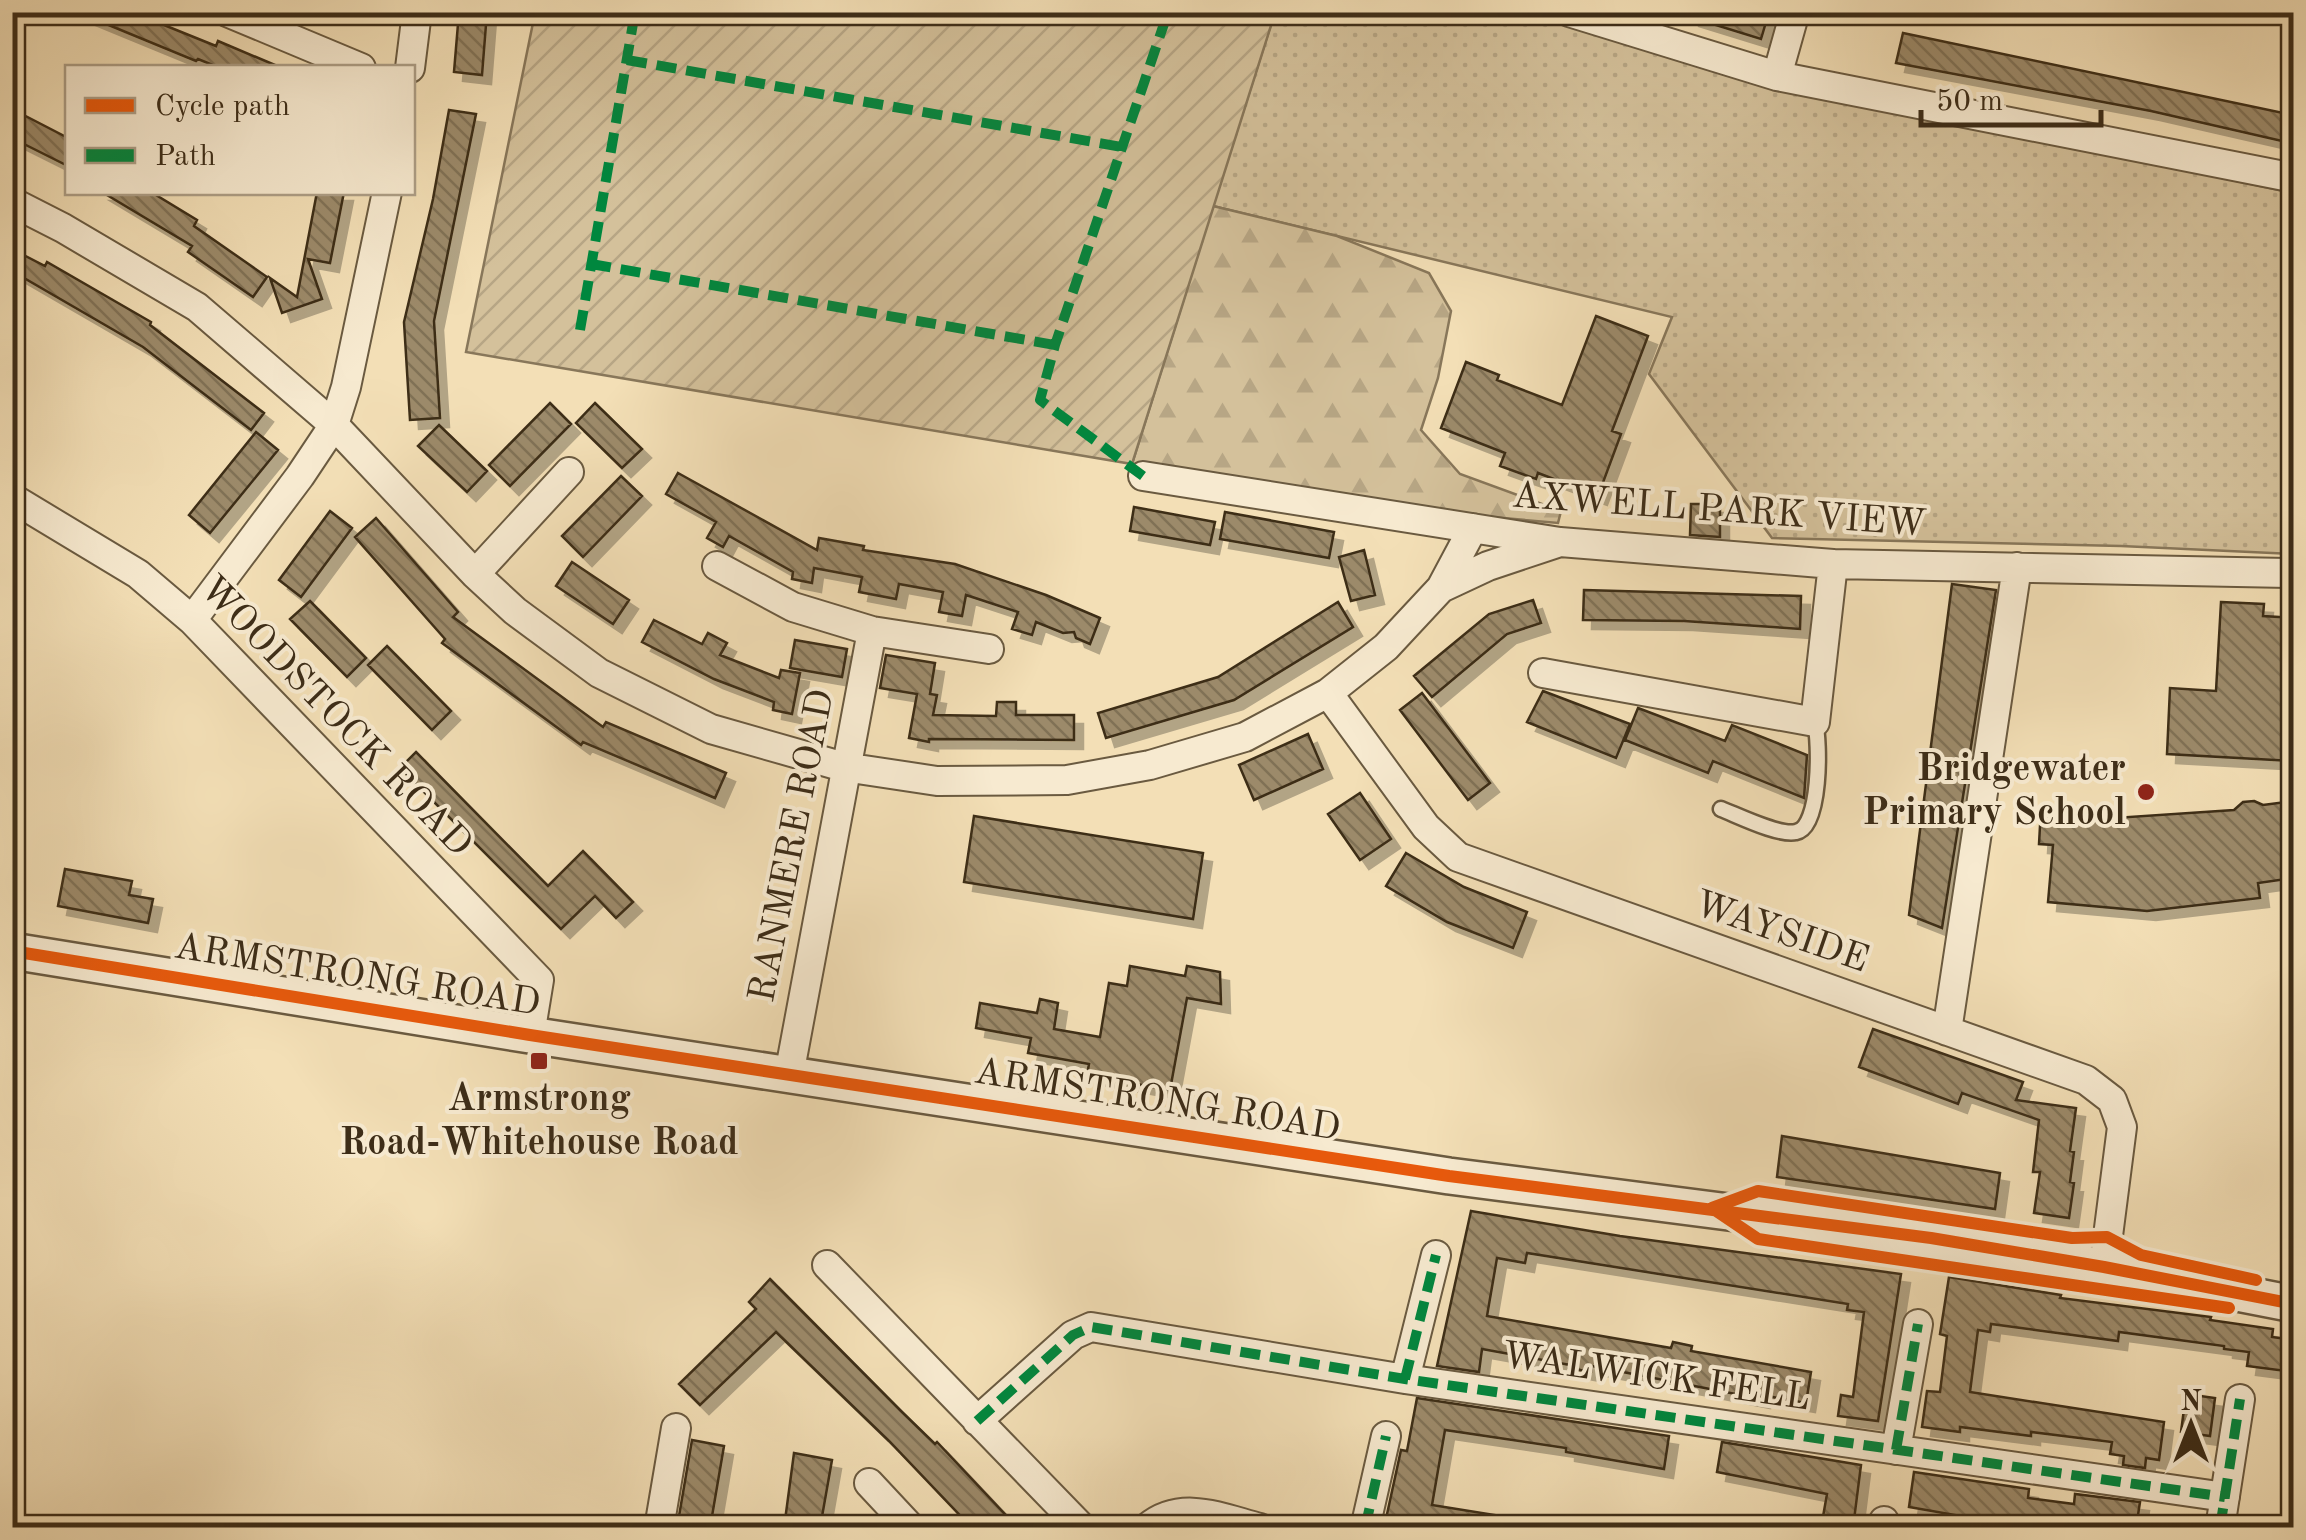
<svg xmlns="http://www.w3.org/2000/svg" width="2306" height="1540" font-family="'Old Standard TT',serif">
<style>
.grass{fill:url(#grass-dots);stroke:#88775a;stroke-width:2.5}
.forest{fill:url(#forest-firs);stroke:#88775a;stroke-width:2.5}
.garden{fill:url(#garden-furrows);stroke:#88775a;stroke-width:2.5}
.building{fill:url(#building-back-hatch);stroke:#3d2d18;stroke-width:2.5;filter:url(#shadow)}
.lines{fill:none;stroke-linecap:round;stroke-linejoin:round}
.service-casing{stroke:#6a5a40;stroke-width:19}
.minor-casing{stroke:#6a5a40;stroke-width:32}
.tertiary-casing{stroke:#6a5a40;stroke-width:40}
.service{stroke:#f7ead0;stroke-width:14}
.minor{stroke:#f7ead0;stroke-width:28}
.tertiary{stroke:#f7ead0;stroke-width:35}
.quiet{stroke:#00873e;stroke-width:10;stroke-dasharray:20 10;stroke-linecap:butt}
.cycleway-casing{stroke:#f7ead0;stroke-width:19}
.cycleway{stroke:#e8590c;stroke-width:12}
.poi-dot{fill:#8f2418;stroke:#f7ead0;stroke-width:4}
.labels{text-anchor:middle;dominant-baseline:central;stroke-width:8;stroke-linejoin:round;paint-order:stroke}
.street-label{font-size:38px;fill:#3d2d18;stroke:#f7ead0}
.poi-label{font-size:38px;font-weight:bold;fill:#3d2d18;stroke:#f7ead0;text-anchor:end}
</style>
<defs>
<pattern id="grass-dots" width="8" height="8" patternUnits="userSpaceOnUse" patternTransform="scale(2.5)"><rect width="8" height="8" fill="#d4c19b"/><path d="M2 2h.1M6 6h.1" fill="none" stroke="#b7a685" stroke-width="1.8" stroke-linecap="round"/></pattern>
<pattern id="forest-firs" width="22" height="20" patternUnits="userSpaceOnUse" patternTransform="scale(2.5)"><rect width="22" height="20" fill="#d4c19b"/><path d="M5 1l3.5 6h-7zM16 11l3.5 6h-7z" fill="#b7a685"/></pattern>
<pattern id="garden-furrows" width="10" height="10" patternUnits="userSpaceOnUse" patternTransform="scale(2.5)"><rect width="10" height="10" fill="#d4c19b"/><path d="M-1 1l2-2M0 10L10 0M9 11l2-2" fill="none" stroke="#b7a685"/></pattern>
<pattern id="building-back-hatch" width="6" height="6" patternUnits="userSpaceOnUse" patternTransform="scale(2.5)"><rect width="6" height="6" fill="#9c8a6a"/><path d="M-1 5l2 2M0 0l6 6M5-1l2 2" fill="none" stroke="#807156"/></pattern>
<filter id="shadow"><feDropShadow dx="9" dy="9" stdDeviation="0" flood-color="#0004"/></filter>
</defs>
<rect width="100%" height="100%" fill="#f3dfb6"/>
<filter id="stains"><feTurbulence type="fractalNoise" baseFrequency=".002" numOctaves="4"/><feColorMatrix values="0 0 0 0 .2 0 0 0 0 .09 0 0 0 0 .02 0 0 0 .5 -.17"/></filter>
<radialGradient id="worn" r=".72"><stop offset=".6" stop-color="#630" stop-opacity="0"/><stop offset="1" stop-color="#630" stop-opacity=".3"/></radialGradient>
<!-- grass -->
<path class="grass" d="M1275,12L1529,13L1771,82L2293,193V554L2121,546L1772,538L1649,374L1672,317L1213,206Z"/>
<!-- forest -->
<path class="forest" d="M1213,206L1337,236L1429,273L1451,311L1438,378L1421,430L1460,474L1561,511L1558,523L1469,515L1132,464Z"/>
<!-- garden -->
<path class="garden" d="M535,13H1275L1132,464L466,352Z"/>
<!-- building -->
<path class="building" d="M77,12H132L216,46L218,41L282,68H220L198,59L196,61Z
M459,12H487L482,75L454,72Z
M1690,12H1769L1761,39L1690,17Z
M1903,33L2288,114L2282,141L2151,111L1896,63Z
M12,109L68,138V166L12,138Z
M449,110L476,114L434,321L440,418L410,420L404,322L433,199Z
M102,192H151L197,220L194,226L267,277L253,297L188,252L192,246Z
M317,192H344L330,263L308,259L322,299L282,313L270,278L297,297Z
M12,249L45,266L47,262L151,322L150,325L264,413L251,430L143,347L12,271Z
M1596,316L1648,336L1612,431L1621,434L1598,496L1538,473L1536,479L1500,466L1505,453L1441,428L1466,362L1499,375L1497,380L1562,405Z
M550,403L571,424L510,486L489,465Z
M595,403L642,449L622,468L576,423Z
M439,425L487,471L467,492L418,446Z
M256,432L278,450L210,533L189,515Z
M678,473L817,550L819,538L864,546L863,550L955,564L1046,595L1100,618L1090,644L1076,638L1074,632L1063,633L1036,622L1032,635L1012,629L1018,612L966,595L962,616L939,612L943,592L899,584L896,599L859,592L862,577L814,568L812,583L792,579L793,572L729,536L723,547L707,538L716,522L666,494Z
M621,476L642,496L583,557L562,536Z
M1691,504H1720V537L1690,535Z
M1134,507L1215,522L1210,545L1130,531Z
M330,511L352,528L301,597L279,580Z
M1225,512L1334,532L1329,558L1220,539Z
M376,518L458,612L453,617L603,727L606,722L726,773L715,798L583,742L581,745L442,643L445,639L355,537Z
M1364,550L1375,595L1351,601L1339,557Z
M572,562L629,600L613,624L556,586Z
M1952,584L1996,590L1942,928L1909,915Z
M1584,590L1801,596L1800,629L1684,621L1583,620Z
M1533,600L1541,623L1507,634L1432,697L1414,676L1489,614Z
M310,601L366,658L347,677L290,619Z
M1338,602L1353,627L1234,700L1106,738L1098,713L1218,677Z
M2221,602L2264,604L2263,616L2294,618V761L2167,754L2170,688L2216,691Z
M654,620L702,644L708,633L727,643L720,655L779,678L781,670L800,673L792,714L773,710L774,702L714,679L642,642Z
M795,640L847,649L842,677L790,668Z
M387,646L451,711L432,730L368,665Z
M886,655L935,663L930,694L937,695L933,715L996,716L997,702H1016V715H1074V740L929,739V742L909,738L917,694L880,688Z
M1543,691L1630,724L1616,758L1527,722Z
M1422,693L1490,783L1468,800L1400,710Z
M1638,708L1725,741L1732,725L1807,755L1804,798L1713,761L1708,773L1625,740Z
M1308,734L1323,769L1254,800L1239,765Z
M416,752L548,886L583,851L633,902L616,918L595,896L561,929L400,768Z
M1360,793L1391,839L1360,860L1328,814Z
M2254,801L2263,805L2294,801V878L2258,883L2260,898L2147,911L2048,902L2053,845L2039,844L2041,808L2116,812L2115,818L2234,810L2243,802Z
M974,816L1203,853L1193,919L964,882Z
M1406,853L1464,887L1527,912L1513,948L1447,922L1386,886Z
M65,869L132,881L129,895L153,899L148,923L58,906Z
M1130,966L1185,976L1187,966L1220,972L1221,1004L1187,998L1170,1090L1087,1075L1089,1064L1028,1053L1031,1038L976,1028L980,1003L1037,1013L1040,999L1058,1003L1054,1029L1100,1037L1109,983L1127,986Z
M1873,1029L2023,1082L2016,1100L2076,1108L2070,1151L2074,1152L2070,1182L2074,1183L2069,1218L2034,1213L2040,1172H2033L2039,1120L1962,1093L1958,1104L1859,1067Z
M1782,1136L2000,1173L1995,1209L1777,1177Z
M1471,1211L1620,1236L1901,1274L1878,1421L1838,1416L1841,1395L1853,1397L1864,1312L1847,1310L1848,1304L1527,1253L1525,1263L1497,1258L1487,1316L1671,1348L1673,1342L1692,1346L1691,1351L1811,1372L1806,1403L1761,1395V1399L1592,1366L1591,1372L1569,1368L1570,1365L1482,1349L1479,1372L1437,1366Z
M1949,1277L2061,1295L2060,1298L2211,1317L2210,1320L2273,1329L2272,1337L2294,1340V1372L2247,1366L2249,1352L2224,1349V1346L2119,1332L2118,1341L1991,1324L1990,1332L1978,1330L1970,1392L2164,1422L2159,1460L2146,1458L2145,1468L2123,1465L2124,1456L2110,1454L2112,1442L2031,1432V1436L1960,1427V1432L1922,1427L1927,1391L1940,1392L1947,1336L1940,1334Z
M770,1279L901,1411L935,1444L937,1442L1018,1528H972L889,1441L776,1332L700,1405L679,1384L756,1309L749,1302Z
M2186,1394L2215,1398L2210,1436L2181,1432Z
M1417,1398L1669,1436L1664,1469L1566,1452V1448L1445,1430L1432,1505L1507,1517L1506,1528H1384L1401,1450L1407,1451Z
M692,1440L724,1446L710,1528H677Z
M1722,1442L1861,1465L1853,1528H1821L1827,1494L1717,1472Z
M794,1453L832,1460L820,1528H784Z
M1914,1472L2029,1489L2028,1498L2074,1504L2075,1494L2140,1502L2136,1528H2029L1909,1507Z"/>
<g class="lines">
<!-- service casing -->
<g class="service-casing">
<path id="service" d="M1721,809C1739,816 1779,836 1796,832C1821,828 1820,742 1815,722"/>
</g>
<!-- minor casing -->
<g class="minor-casing">
<path id="minor" d="M227,12L361,68
M1569,12L1777,76L2294,178
M410,68L417,12
M1777,76L1795,12
M12,202L63,228L197,307L334,425L475,574L515,611L599,673L711,729L844,767L937,781L1067,780L1150,765L1245,737L1328,693L1386,647L1441,588L1488,566L1560,542
M1143,476L1560,542L1833,564L2294,573
M12,498L138,574L192,620L539,980L530,1035
M717,566L793,607L872,631L989,649
M475,574L569,472
M1441,588L1473,528
M192,620L300,476L334,425L346,387L387,192
M1543,673L1815,722L1833,564
M1328,693L1426,827L1458,857L2086,1080L2112,1100L2122,1127L2104,1267
M1947,1031L2017,567
M789,1075L872,631
M827,1265L1082,1528
M1405,1379L1436,1255
M977,1421L1073,1335L1091,1327L1405,1379L2225,1497
M1896,1450L1918,1324
M869,1483L911,1528
M659,1528L676,1428
M1147,1528C1181,1499 1221,1518 1260,1528
M1365,1528L1386,1436
M1882,1528L1884,1521
M2220,1528L2240,1399"/>
</g>
<!-- tertiary casing -->
<g class="tertiary-casing">
<path id="tertiary" d="M12,951L530,1035L1449,1176L1931,1238L2104,1267L2294,1304"/>
</g>
<!-- service -->
<use href="#service" class="service"/>
<!-- minor -->
<use href="#minor" class="minor"/>
<!-- tertiary -->
<use href="#tertiary" class="tertiary"/>
<!-- quiet -->
<path class="quiet" d="M627,60L1122,147
M591,264L1055,345
M580,330L635,12
M1143,476L1040,400L1055,345L1168,12
M1405,1379L1436,1255
M977,1421L1073,1335L1091,1327L1405,1379L2225,1497
M1896,1450L1918,1324
M252,1522L272,1528
M1365,1528L1386,1436
M1882,1528L1884,1521
M2220,1528L2240,1399"/>
<!-- cycleway casing -->
<g class="cycleway-casing">
<path id="cycleway" d="M12,951L530,1035L1449,1176L1931,1238L2104,1267L2294,1304
M2229,1308L1758,1239L1712,1208L1758,1191L2072,1238L2107,1237L2141,1255L2256,1280"/>
</g>
<!-- cycleway -->
<use href="#cycleway" class="cycleway"/>
</g>
<!-- markers -->
<g class="poi-dot">
<circle cx="2146" cy="792" r="10"/>
<rect x="529" y="1051" width="20" height="20" rx="5"/>
</g>
<g class="labels">
<!-- street labels -->
<g class="street-label">
<text transform="translate(1719 511) rotate(4)">AXWELL PARK VIEW</text>
<text transform="translate(335 717) rotate(46)">WOODSTOCK ROAD</text>
<text transform="translate(793 846) rotate(-79)">RANMERE ROAD</text>
<text transform="translate(1781 933) rotate(19)">WAYSIDE</text>
<text transform="translate(357 976) rotate(9)">ARMSTRONG ROAD</text>
<text transform="translate(1157 1101) rotate(9)">ARMSTRONG ROAD</text>
<text transform="translate(1656 1378) rotate(8)">WALWICK FELL</text>
</g>
<!-- poi labels -->
<g class="poi-label">
<text x="2126" y="770">Bridgewater<tspan x="2126" dy="44">Primary School</tspan></text>
<text x="539" y="1100" text-anchor="middle">Armstrong<tspan x="539" dy="44">Road-Whitehouse Road</tspan></text>
</g>
</g>
<!-- margin -->
<rect width="2306" height="1540" fill="none" stroke="#f3dfb6" stroke-width="50"/>
<rect x="15" y="15" width="2276" height="1510" fill="none" stroke="#3d2d18" stroke-width="5"/>
<rect x="25" y="25" width="2256" height="1490" fill="none" stroke="#3d2d18" stroke-width="2.5"/>
<!-- legend -->
<rect x="65" y="65" width="350" height="130" fill="#f7ead0" stroke="#ad9e86" stroke-width="2.5"/>
<rect x="85" y="98" width="50" height="15" fill="#e8590c" stroke="#ad9e86" stroke-width="2.5"/>
<text x="155" y="115" font-size="30" fill="#3d2d18">Cycle path</text>
<rect x="85" y="148" width="50" height="15" fill="#00873e" stroke="#ad9e86" stroke-width="2.5"/>
<text x="155" y="165" font-size="30" fill="#3d2d18">Path</text>
<!-- north arrow -->
<g transform="translate(2191 1425)" stroke="#f7ead0" stroke-width="8" paint-order="stroke">
<path d="M0-8L18 38L0 25L-18 38Z" fill="#3d2d18"/>
<text y="-15" font-size="28" font-weight="bold" text-anchor="middle" fill="#3d2d18">N</text>
</g>
<!-- scale -->
<path d="M1921 110v15h180v-15" fill="none" stroke="#3d2d18" stroke-width="5"/>
<text x="1936" y="110" font-size="30" fill="#3d2d18" stroke="#f7ead0" stroke-width="8" paint-order="stroke">50 m</text>
<rect width="100%" height="100%" filter="url(#stains)"/>
<rect width="100%" height="100%" fill="url(#worn)"/>
</svg>
